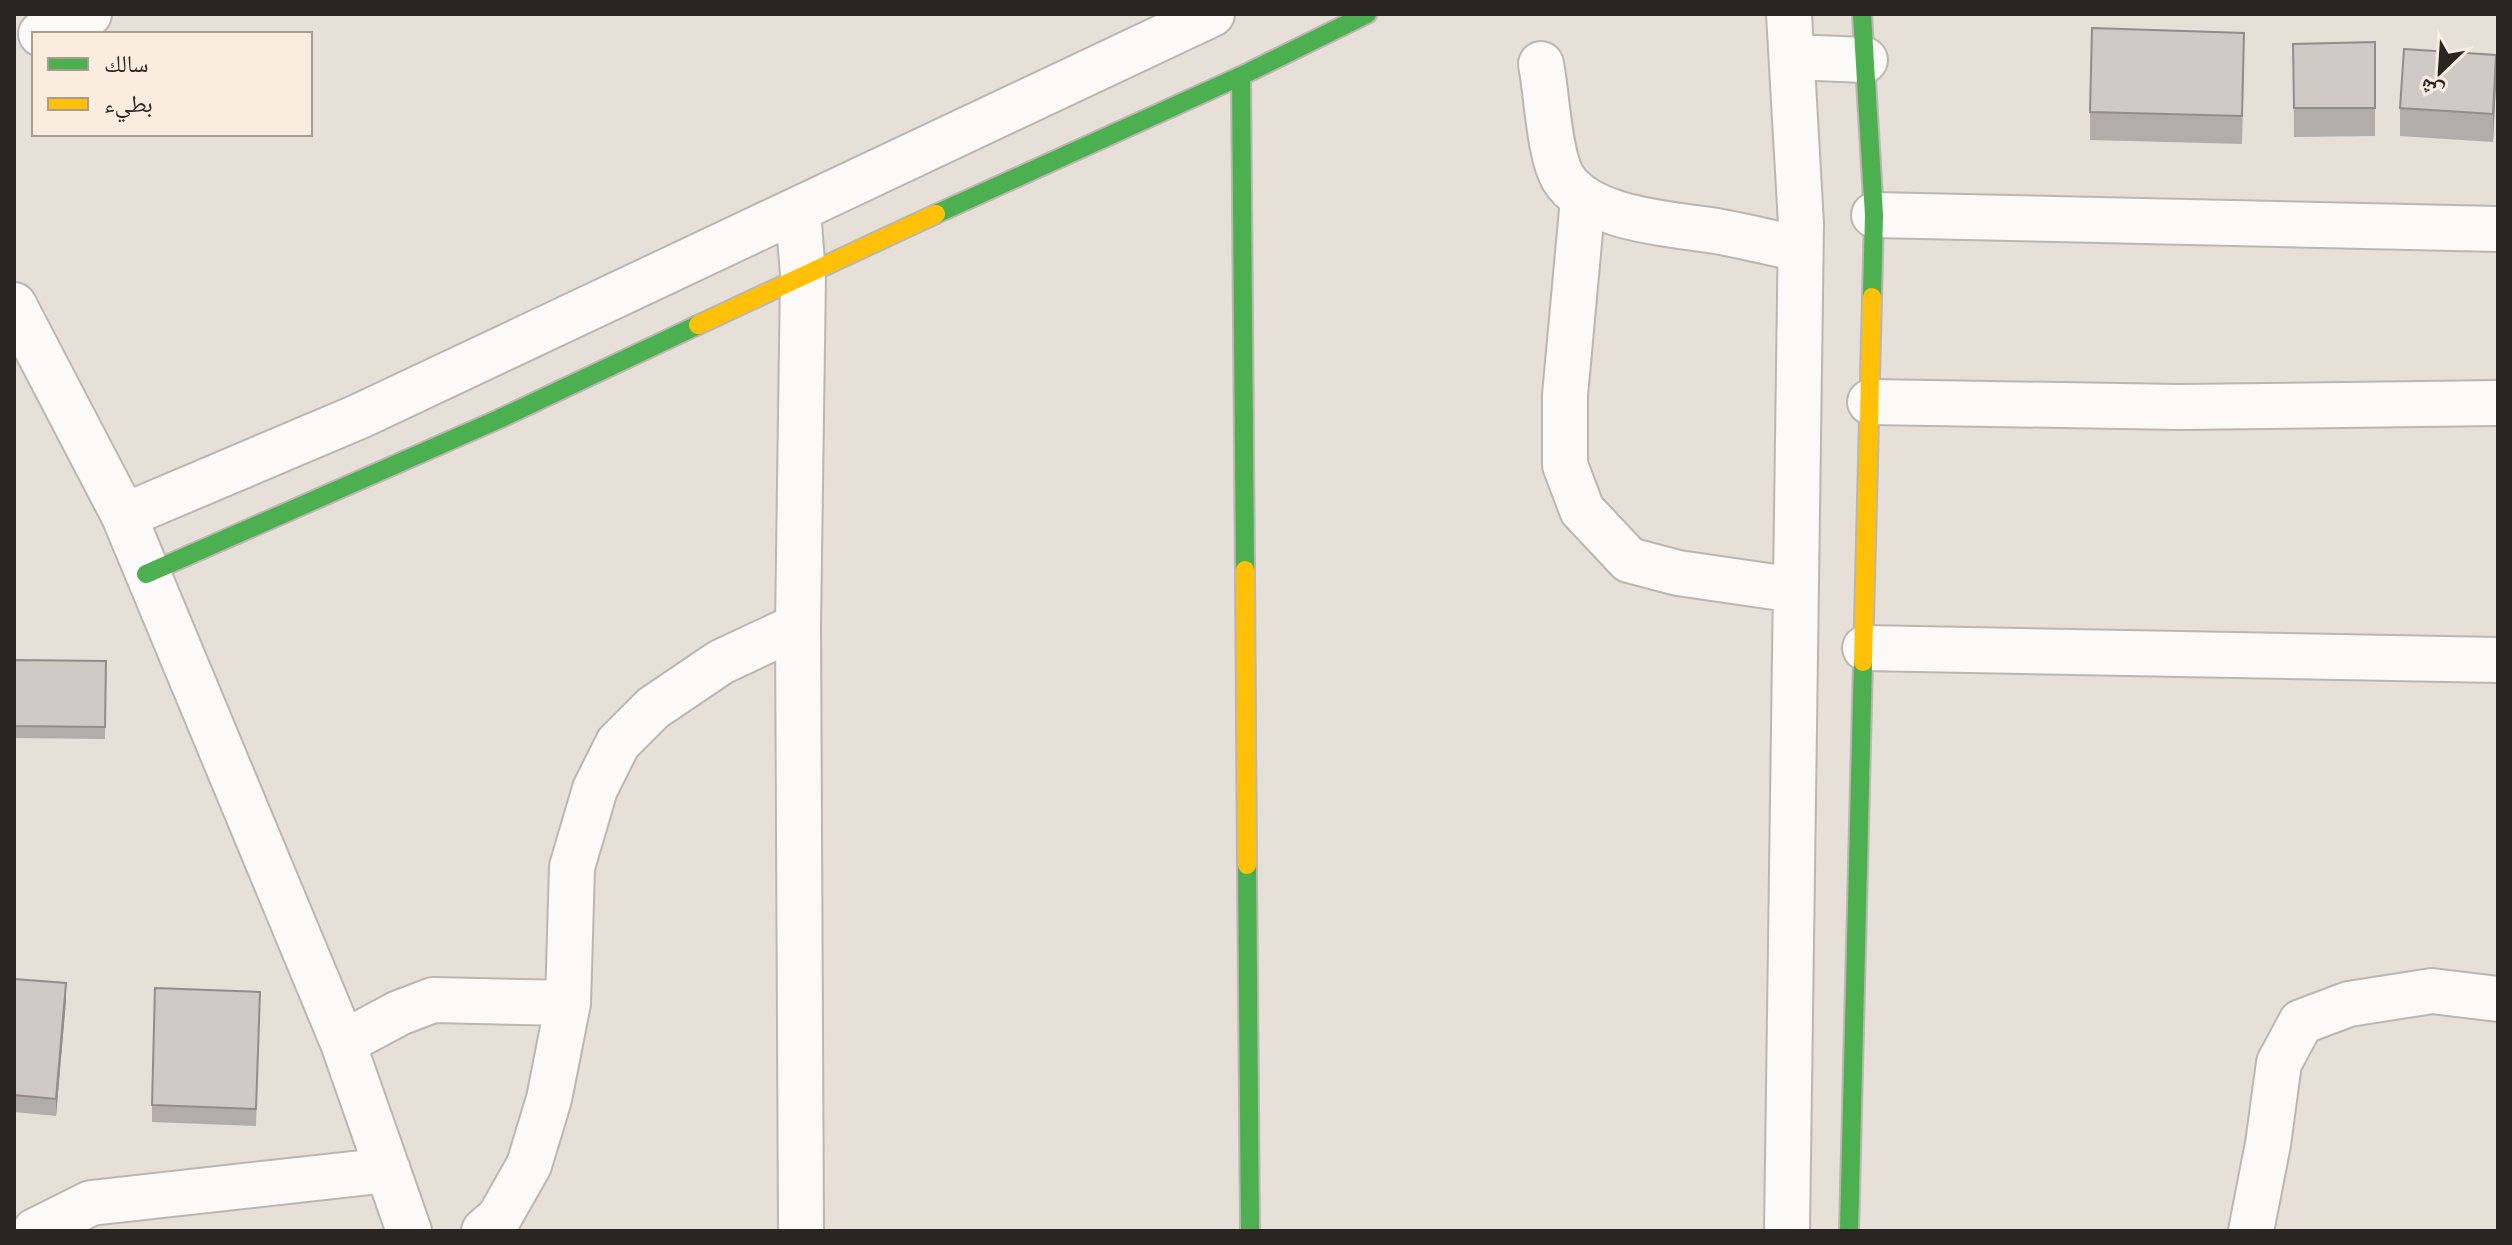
<svg xmlns="http://www.w3.org/2000/svg" width="2512" height="1245" font-family="'Nunito Sans','Noto Naskh Arabic',sans-serif">
<style>
.lines{fill:none;stroke-linecap:round;stroke-linejoin:round}
.street-casing{stroke:#bbb6b0;stroke-width:48}
.fast-casing{stroke:#bbb6b0;stroke-width:22}
.slow-casing{stroke:#bbb6b0;stroke-width:22}
.street{stroke:#fbfaf9;stroke-width:44}
.fast{stroke:#4caf50;stroke-width:18}
.slow{stroke:#ffc107;stroke-width:18}
.wall{fill:#b3adaa}
.shaded-wall{fill:#928d8b}
.building{fill:#d0c9c6;stroke:#928d8b;stroke-width:2}
</style>
<rect width="100%" height="100%" fill="#e6e0d9"/>
<g class="lines">
<!-- street casing -->
<g class="street-casing">
<path id="street" d="M41,34L89,14
M1792,57L1865,60
M1541,64C1547,94 1549,155 1563,178C1589,220 1672,224 1716,231C1744,236 1772,243 1800,249
M1583,199L1565,395V465L1582,510L1629,560L1678,573L1796,590
M798,211L803,275L798,626L801,1231
M1874,215L2498,229
M14,305L124,516L343,1043L409,1231
M1870,402L2180,407L2498,403
M124,516L360,416L1212,14
M1865,648L2498,660
M343,1043L399,1013L433,1000L568,1003
M35,1231L91,1203L388,1170
M484,1231L499,1218L529,1165L549,1099L568,1003L572,867L595,789L618,743L653,708L721,662L798,626
M1787,1231L1801,224L1789,14
M2251,1231L2268,1144L2279,1063L2301,1022L2349,1004L2432,991L2498,999"/>
</g>
<!-- fast casing -->
<g class="fast-casing">
<path id="fast" d="M1862,14L1874,215L1872,297
M1241,76L1245,570
M936,214L1241,76L1367,14
M146,574L499,419L698,325
M1247,865L1250,1231
M1849,1231L1863,662"/>
</g>
<!-- slow casing -->
<g class="slow-casing">
<path id="slow" d="M698,325L936,214
M1245,570L1247,865
M1863,662L1872,297"/>
</g>
<!-- street -->
<use href="#street" class="street"/>
<!-- fast -->
<use href="#fast" class="fast"/>
<!-- slow -->
<use href="#slow" class="slow"/>
</g>
<!-- wall -->
<path class="wall" d="M2375,42V136L2294,137L2293,44Z
M2244,61L2242,144L2090,140V112Z
M2496,83L2493,142L2400,136V108Z
M14,660L106,661L105,739L14,738Z
M14,979L66,1000L56,1116L14,1112Z
M260,992L256,1126L152,1122V1105Z"/>
<!-- shaded-wall -->
<path class="shaded-wall" d="M2496,55V83L2493,142V114Z
M66,983V1000L56,1116V1099Z"/>
<!-- building -->
<path class="building" d="M2092,28L2244,33L2242,116L2090,112Z
M2375,42V108H2294L2293,44Z
M2404,49L2496,55L2493,114L2400,108Z
M14,660L106,661L105,727L14,726Z
M14,979L66,983L56,1099L14,1095Z
M155,988L260,992L256,1109L152,1105Z"/>
<!-- border -->
<rect width="2512" height="1245" fill="none" stroke="#2a2521" stroke-width="32"/>
<!-- legend -->
<rect x="32" y="32" width="280" height="104" fill="#faede0" stroke="#a79d94" stroke-width="2"/>
<rect x="48" y="58" width="40" height="12" fill="#4caf50" stroke="#a79d94" stroke-width="2"/>
<text x="104" y="72" font-size="24" fill="#2a2521">سالك</text>
<rect x="48" y="98" width="40" height="12" fill="#ffc107" stroke="#a79d94" stroke-width="2"/>
<text x="104" y="112" font-size="24" fill="#2a2521">بطيء</text>
<!-- north arrow -->
<g transform="translate(2440 72) rotate(205)" stroke="#faede0" stroke-width="6" paint-order="stroke">
<path d="M0-6L14 30L0 20L-14 30Z" fill="#2a2521"/>
<text y="-12" font-size="22" font-weight="bold" text-anchor="middle" fill="#2a2521">ش</text>
</g>
</svg>
